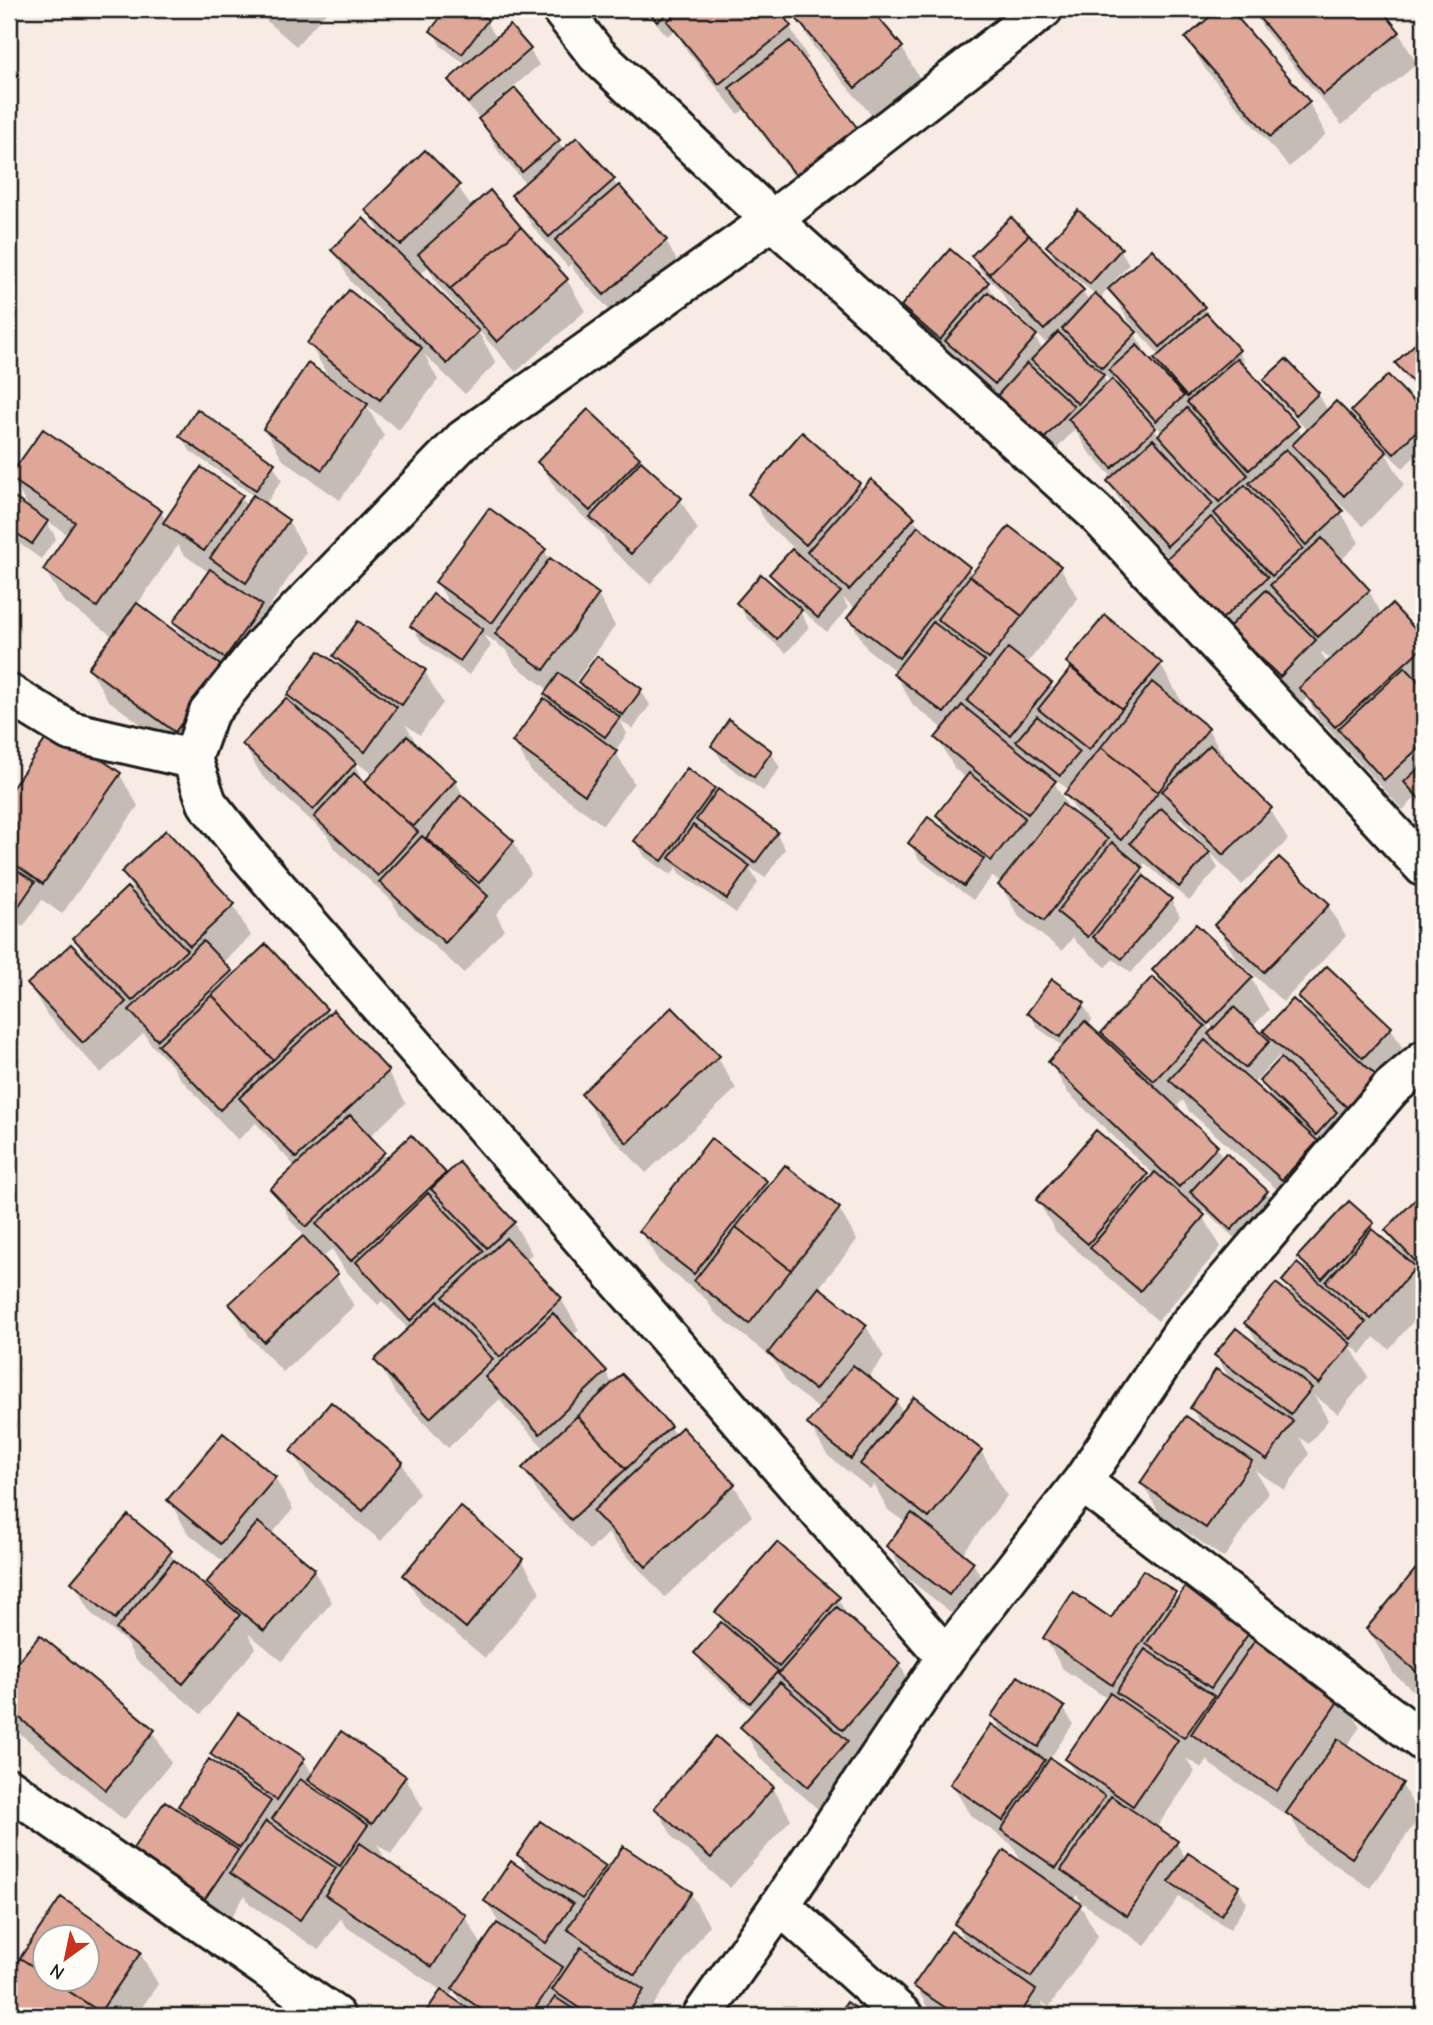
<svg xmlns="http://www.w3.org/2000/svg" width="1433" height="2025" font-family="'Comic Neue',sans-serif">
<style>
.shadow{fill:#0003;fill-rule:evenodd}
.building{fill:#dfa798;stroke:#1c1c1c;stroke-width:2}
.lines{fill:none;stroke-linecap:round;stroke-linejoin:round}
.minor-casing{stroke:#1c1c1c;stroke-width:44}
.minor{stroke:#fdfcf7;stroke-width:38}
</style>
<rect width="100%" height="100%" fill="#f7ebe4"/>
<filter id="ink" filterUnits="userSpaceOnUse"><feTurbulence type="fractalNoise" baseFrequency=".0143" numOctaves="2"/><feDisplacementMap in="SourceGraphic" scale="14" xChannelSelector="R" yChannelSelector="G"/><feConvolveMatrix kernelMatrix="1 2 1 2 8 2 1 2 1" color-interpolation-filters="sRGB"/></filter>
<g filter="url(#ink)">
<!-- shadow -->
<path class="shadow" d="M253,9H329L296,46Z
M449,9H470L486,21L497,39L530,50L539,65L478,117L459,95L450,80L467,65L441,46L433,31Z
M645,9H775L790,27L808,58L804,61L817,207L744,110L738,114L688,52L675,30L667,36Z
M808,9H869L902,48L920,79L874,118L815,49L797,18Z
M1222,9H1227L1309,103L1326,134L1289,167L1205,69L1187,38Z
M1252,9H1379L1399,33L1417,64L1342,125L1265,31Z
M481,120L558,141L564,151L613,180L618,188L666,241L683,272L623,325L575,272L571,264L568,267L532,226L514,195L526,184L498,151Z
M458,186L472,208L489,193L567,280L585,311L516,372L480,332L479,333L496,363L465,394L424,354L438,380L399,430L366,405L384,436L340,500L283,460L265,429L336,381L327,374L309,343L397,331L399,329L351,282L333,250L384,239L367,210ZM428,267L438,285L467,318L465,319L419,275Z
M1048,246L1120,249L1129,264L1112,284L1114,286L1204,308L1212,322L1238,351L1255,381L1297,427L1303,437L1308,431L1274,396L1265,380L1318,394L1328,411L1364,430L1353,412L1388,377L1424,414V447L1403,468L1384,450L1404,485L1363,526L1313,478L1306,466L1302,470L1341,512L1359,543L1341,560L1369,591L1382,615L1392,606L1424,641V814L1415,798L1403,810L1319,719L1307,698L1298,707L1249,659L1169,558L1127,513L1109,482L1113,478L1088,451L1075,429L1052,454L921,337L903,306L987,284L1000,305L1035,337L1043,350L1048,345L1009,306L1000,290L982,272L973,257L1058,265ZM1063,268L1096,295L1089,302L1082,291L1061,270ZM1109,287L1128,320L1160,356L1156,360L1166,378L1141,352L1144,349L1135,334L1099,299ZM1102,372L1111,382L1108,385L1101,373ZM1116,378L1120,386L1163,433L1159,437L1155,429L1112,382ZM1323,652L1331,661L1328,664L1321,653Z
M1424,338V397L1406,378L1398,363Z
M802,434L859,484L863,491L913,518L921,530L968,568L973,576L1060,567L1078,598L1026,665L1050,684L1055,691L1072,669L1068,662L1160,664L1186,709L1185,711L1208,729L1226,760L1224,762L1270,809L1288,840L1242,885L1209,851L1218,868L1189,901L1145,863L1141,868L1150,883L1171,900L1180,916L1131,973L1113,959L1106,967L1077,943L1073,937L1062,951L1019,917L1001,886L1002,884L992,876L973,900L919,859L910,844L949,835L938,816L967,779L955,769L937,738L944,729L913,705L895,674L897,672L867,649L849,618L856,609L843,598L848,608L827,632L797,606L809,627L786,653L747,619L738,603L783,595L771,575L794,548L768,525L750,494ZM1050,775L1069,790L1066,794L1081,820L1072,814ZM1180,818L1201,842L1199,844L1176,824Z
M181,436L273,465L282,480L265,505L288,521L306,552L265,613L279,637L193,762L108,700L90,669L114,637L63,601L45,570L68,535L45,519L56,538L41,559L9,536V496L31,512L11,477L161,512L166,521L241,496L247,507L254,496L190,451ZM178,545L183,554L210,573L175,623L187,642L137,605Z
M638,459L680,499L698,530L650,584L610,548L603,535L558,493L540,462Z
M544,550L550,560L598,595L615,626L573,685L588,696L580,682L641,690L650,705L633,729L620,720L627,734L615,751L634,783L603,825L532,773L514,742L554,707L546,694L549,690L515,665L507,651L484,634L491,646L469,675L421,641L412,626L453,610L437,582Z
M335,656L425,672L443,703L420,735L405,724L414,739L412,742L455,781L468,804L513,842L531,873L496,914L504,929L464,973L399,914L392,901L334,848L327,835L262,776L244,745L297,709L289,695L344,671ZM352,759L374,775L366,784Z
M55,729L120,775L138,806L62,914L42,900L23,927L9,917V796Z
M713,746L771,752L780,768L763,791L722,761Z
M713,789L716,794L776,833L785,849L765,878L748,866L758,883L736,913L680,873L677,867L671,875L645,857L636,841Z
M123,873L233,905L251,936L222,963L233,977L326,1010L329,1016L388,1072L406,1103L369,1137L388,1159L445,1174L446,1177L514,1223L532,1254L525,1260L561,1299L579,1330L572,1337L606,1372L613,1385L622,1377L670,1427L675,1436L734,1485L752,1516L665,1597L614,1542L608,1533L590,1550L542,1500L524,1469L545,1449L506,1408L500,1399L448,1448L394,1391L377,1360L409,1330L382,1301L378,1305L344,1269L332,1249L324,1257L291,1221L273,1189L296,1168L256,1123L238,1140L179,1077L173,1067L149,1042L144,1033L101,1073L47,1015L29,984L89,963L75,939L138,899Z
M1328,905L1346,936L1283,1002L1235,957L1217,926Z
M1327,968L1391,1028L1409,1060L1368,1140L1335,1111L1345,1128L1326,1149L1315,1140L1334,1173L1300,1210L1189,1111L1183,1100L1175,1108L1217,1147L1223,1159L1227,1155L1267,1192L1276,1208L1241,1244L1204,1210L1201,1214L1221,1247L1158,1321L1056,1232L1038,1201L1147,1175L1150,1180L1154,1175L1068,1093L1050,1062L1064,1047L1038,1028L1029,1013L1083,1004L1092,1020L1088,1026L1111,1047L1103,1033L1165,990L1154,971L1251,978L1269,1010L1252,1027L1272,1045L1265,1031L1312,1018L1300,998ZM1205,1015L1214,1031L1212,1033L1202,1017ZM1215,1047L1251,1079L1248,1082L1221,1057ZM1279,1056L1281,1060L1261,1081L1274,1103L1252,1085Z
M718,1058L736,1089L646,1173L601,1125L583,1094Z
M765,1182L769,1188L839,1209L857,1240L818,1289L866,1326L884,1357L867,1379L897,1401L903,1413L981,1451L1007,1496L962,1554L973,1563L991,1594L967,1625L906,1577L888,1546L906,1523L888,1510L874,1484L870,1489L827,1455L809,1424L820,1410L788,1384L769,1352L767,1354L714,1312L706,1299L659,1262L641,1231Z
M1424,1193V1309L1389,1349L1374,1337L1361,1354L1349,1344L1368,1377L1338,1414L1314,1395L1328,1420L1309,1444L1299,1437L1309,1454L1285,1490L1255,1470L1268,1493L1224,1558L1160,1514L1142,1483L1205,1431L1192,1408L1231,1381L1216,1355L1262,1351L1246,1323L1296,1301L1284,1281L1309,1275L1299,1257L1372,1224L1381,1240L1402,1257L1387,1231Z
M336,1275L354,1306L283,1372L249,1336L231,1305Z
M224,1436L275,1478L293,1509L271,1535L314,1571L332,1602L282,1661L248,1633L256,1648L201,1714L136,1660L126,1642L92,1614L74,1583L170,1553L178,1566L217,1598L209,1583L225,1563L187,1532L170,1501Z
M292,1451L402,1463L419,1494L381,1541L310,1482Z
M460,1509L522,1560L540,1592L485,1658L423,1606L405,1575Z
M1424,1562V1700L1394,1674L1368,1629Z
M1174,1593L1178,1600L1250,1632L1256,1642L1342,1696L1360,1727L1346,1747L1402,1785L1420,1816L1370,1888L1306,1845L1292,1819L1211,1765L1208,1760L1202,1768L1186,1758L1195,1772L1156,1828L1176,1842L1186,1859L1238,1887L1247,1903L1230,1929L1179,1897L1145,1946L1081,1902L1077,1895L1073,1900L1080,1905L1098,1936L1049,2007L1041,2001L1050,2016H933L915,1986L967,1944L956,1924L1025,1867L1011,1844L970,1815L952,1784L1004,1735L993,1716L1019,1678L1064,1709L1073,1724L1049,1760L1079,1780L1067,1759L1108,1699L1063,1669L1045,1638L1111,1620Z
M838,1599L852,1623L900,1665L918,1696L862,1760L854,1755L865,1773L827,1817L760,1758L742,1727L755,1712L705,1669L696,1653L724,1622L718,1612Z
M40,1638L153,1732L171,1763L124,1820L11,1726L9,1721V1676Z
M239,1715L304,1760L313,1775L405,1777L423,1808L391,1854L377,1844L384,1857L382,1860L465,1916L483,1947L499,1923L486,1901L532,1878L519,1855L605,1867L608,1872L691,1894L709,1925L652,2007L657,2016H425L442,1991L345,1926L341,1918L319,1950L250,1904L245,1895L221,1933L150,1885L186,1817L180,1806L221,1770L212,1754ZM454,1990L458,1996L465,2009L449,1998Z
M773,1788L791,1819L730,1888L674,1839L656,1808Z
M61,1900L140,1953L158,1984L136,2016H9V1978ZM46,1938H88V1980H46Z"/>
<!-- building -->
<path class="building" d="M447,9H473L488,20L462,54L430,31Z
M646,9H673L657,22Z
M682,9H778L791,26L719,84L667,21Z
M805,9H871L903,47L855,88L795,17Z
M1219,9H1230L1310,102L1270,137L1185,38Z
M1252,9H1381L1400,32L1323,95Z
M510,25L531,49L468,103L448,80Z
M790,41L859,130L798,178L729,88Z
M515,88L560,140L522,172L478,119Z
M577,137L615,179L549,237L511,195Z
M425,150L460,185L401,245L365,210Z
M619,185L667,240L604,295L555,240Z
M490,190L521,227L450,289L418,254Z
M1078,210L1122,248L1090,284L1046,246Z
M1011,217L1029,235L989,274L971,256Z
M363,218L479,331L447,364L331,250Z
M521,227L568,279L497,342L450,289Z
M1029,235L1084,290L1044,330L989,274Z
M950,249L989,282L940,340L901,306Z
M1152,249L1205,307L1160,347L1108,289Z
M349,290L422,348L380,400L307,343Z
M988,292L1037,335L995,384L945,341Z
M1095,293L1137,332L1102,368L1062,329Z
M1206,313L1240,350L1187,397L1154,359Z
M1058,332L1104,375L1078,404L1031,360Z
M1424,335V394L1395,363Z
M1137,345L1184,396L1156,421L1109,370Z
M1237,358L1299,426L1249,470L1187,402Z
M1286,359L1319,393L1296,415L1263,380Z
M308,363L368,404L322,470L263,429Z
M1027,363L1074,406L1043,440L996,397Z
M1388,375L1424,412V423L1394,454L1351,411Z
M1112,379L1156,428L1112,468L1068,419Z
M1336,401L1387,452L1344,496L1292,445Z
M1187,408L1248,475L1219,502L1158,435Z
M197,409L275,463L256,490L179,436Z
M588,409L640,458L590,511L537,462Z
M43,429L162,511L97,607L43,570L75,522L9,477Z
M802,432L860,483L806,545L748,494Z
M1153,439L1213,504L1167,546L1107,481Z
M1286,449L1343,511L1306,545L1249,483Z
M641,461L682,498L631,554L590,517Z
M201,467L243,495L204,551L163,523Z
M871,479L915,517L849,590L807,552Z
M1245,485L1303,548L1272,576L1214,513Z
M9,494L48,521L32,544L9,528Z
M253,495L289,520L246,583L210,558Z
M489,508L546,549L492,623L435,582Z
M1211,517L1268,577L1220,621L1163,562Z
M918,526L970,567L899,658L847,618Z
M1009,526L1061,566L1022,616L970,576Z
M1322,538L1370,590L1318,637L1270,585Z
M792,549L841,592L818,618L769,574Z
M550,558L599,594L544,670L495,634Z
M210,569L262,605L225,658L173,622Z
M761,574L802,610L777,639L736,603Z
M970,576L1022,616L989,659L937,619Z
M1266,590L1316,640L1280,677L1229,627Z
M433,594L483,629L460,661L410,626Z
M137,603L223,667L175,732L88,668Z
M1392,604L1424,639V646L1335,727L1299,688Z
M1105,615L1162,663L1122,709L1066,662Z
M358,621L426,670L402,705L333,656Z
M933,622L985,661L944,713L893,674Z
M1008,648L1052,683L1010,735L967,701Z
M319,651L397,707L365,752L287,695Z
M597,656L642,689L623,715L578,682Z
M1405,667L1424,687V743L1384,780L1338,729Z
M1071,668L1122,709L1089,750L1038,709Z
M559,673L620,717L605,737L544,694Z
M1152,682L1209,728L1158,792L1101,747Z
M286,698L356,763L313,810L242,744Z
M544,698L617,751L585,795L512,742Z
M962,705L1056,781L1028,814L935,738Z
M1037,716L1080,752L1060,776L1016,741Z
M729,719L772,751L754,777L711,746Z
M54,727L121,773L43,884L9,860V793Z
M407,736L456,780L413,827L364,783Z
M1210,745L1272,808L1223,855L1162,791Z
M1101,747L1158,792L1121,840L1064,794Z
M1424,763V804L1404,782Z
M687,768L715,788L662,861L634,841Z
M354,773L418,832L378,876L314,817Z
M969,773L1025,818L991,861L936,815Z
M718,789L778,832L755,863L696,820Z
M461,795L514,841L479,883L426,838Z
M1062,804L1108,839L1044,921L998,885Z
M1161,808L1210,852L1179,887L1130,843Z
M928,817L984,859L964,886L908,843Z
M693,825L750,866L727,899L669,858Z
M166,830L235,904L190,946L121,872Z
M422,836L488,896L445,943L379,882Z
M1112,842L1143,868L1088,937L1057,912Z
M1279,857L1330,904L1264,972L1214,925Z
M9,865L35,882L14,913L9,909Z
M1144,876L1172,899L1122,959L1093,937Z
M127,887L187,950L132,1001L73,938Z
M1196,924L1253,977L1208,1024L1152,970Z
M203,941L232,971L157,1040L129,1010Z
M71,944L126,1002L83,1043L27,984Z
M266,944L327,1009L273,1060L212,995Z
M1327,966L1392,1027L1363,1058L1298,997Z
M1152,977L1205,1026L1154,1081L1101,1033Z
M1052,979L1085,1003L1060,1037L1027,1013Z
M212,995L273,1060L220,1110L158,1045Z
M1293,999L1379,1078L1350,1110L1263,1031Z
M672,1007L720,1056L627,1143L581,1094Z
M1234,1007L1270,1041L1245,1068L1208,1034Z
M333,1010L389,1071L296,1158L239,1098Z
M1085,1021L1218,1146L1179,1187L1048,1062Z
M1205,1040L1318,1141L1282,1180L1169,1080Z
M1281,1058L1337,1112L1316,1135L1259,1081Z
M350,1115L385,1152L306,1227L270,1189Z
M1096,1130L1148,1174L1088,1244L1036,1200Z
M411,1135L446,1173L351,1261L316,1224Z
M711,1138L767,1181L694,1274L639,1231Z
M1226,1153L1268,1191L1231,1230L1190,1192Z
M459,1162L515,1222L487,1248L431,1189Z
M785,1165L840,1208L791,1270L736,1227Z
M1155,1172L1205,1215L1140,1291L1090,1248Z
M1424,1191V1270L1385,1230Z
M428,1193L484,1251L410,1321L356,1262Z
M1349,1201L1374,1223L1322,1279L1297,1257Z
M736,1227L791,1270L749,1324L694,1281Z
M1372,1229L1416,1267L1371,1319L1326,1282Z
M303,1236L338,1274L264,1342L229,1304Z
M506,1238L562,1298L500,1357L443,1297Z
M1297,1263L1366,1322L1351,1339L1282,1281Z
M1276,1283L1351,1344L1319,1384L1244,1323Z
M819,1287L867,1325L815,1390L768,1353Z
M438,1301L493,1359L430,1418L374,1360Z
M553,1313L607,1371L540,1434L485,1377Z
M1236,1328L1312,1388L1291,1414L1214,1355Z
M853,1365L898,1400L851,1459L807,1424Z
M1216,1369L1293,1421L1267,1460L1190,1408Z
M622,1374L671,1426L626,1469L577,1416Z
M914,1397L982,1450L929,1518L860,1464Z
M331,1402L403,1462L363,1511L290,1451Z
M577,1416L626,1469L571,1520L522,1468Z
M1186,1416L1252,1461L1206,1528L1140,1483Z
M682,1427L735,1484L646,1567L593,1511Z
M223,1433L276,1477L220,1544L167,1500Z
M460,1506L523,1559L466,1628L403,1575Z
M912,1513L974,1562L949,1595L886,1546Z
M128,1515L172,1551L115,1619L71,1582Z
M258,1522L315,1569L264,1631L206,1583Z
M777,1542L840,1597L779,1667L715,1612Z
M1424,1559V1678L1366,1629Z
M174,1560L240,1615L183,1684L116,1629Z
M1143,1570L1176,1592L1112,1685L1043,1638L1073,1592L1111,1618Z
M1186,1586L1251,1630L1211,1688L1146,1644Z
M837,1607L901,1663L843,1730L778,1674Z
M721,1622L778,1671L750,1703L694,1653Z
M40,1635L155,1730L106,1790L9,1709V1673Z
M1258,1636L1343,1694L1277,1791L1191,1734Z
M1145,1649L1214,1696L1184,1738L1116,1692Z
M1018,1676L1065,1707L1038,1747L991,1716Z
M780,1682L848,1741L808,1787L740,1727Z
M1110,1693L1178,1740L1133,1806L1065,1759Z
M238,1713L305,1758L277,1800L210,1754Z
M991,1724L1045,1760L1003,1821L950,1784Z
M341,1731L406,1776L372,1824L308,1780Z
M716,1736L774,1787L711,1858L654,1808Z
M1338,1739L1403,1783L1352,1858L1286,1813Z
M1050,1758L1105,1796L1056,1868L1001,1830Z
M209,1759L271,1801L240,1848L178,1806Z
M300,1779L368,1825L340,1866L272,1819Z
M1111,1796L1178,1841L1127,1916L1061,1870Z
M165,1801L238,1850L202,1903L130,1853Z
M266,1821L336,1868L300,1920L230,1873Z
M540,1821L606,1866L582,1899L517,1855Z
M360,1843L466,1915L432,1967L325,1895Z
M623,1846L692,1892L635,1975L567,1929Z
M1004,1850L1081,1904L1031,1977L954,1924Z
M1188,1853L1239,1886L1221,1915L1169,1882Z
M511,1861L573,1904L546,1943L484,1901Z
M61,1897L141,1952L100,2012L52,1980H88V1938H46V1975L20,1958Z
M497,1923L563,1967L530,2016H491L452,1989Z
M951,1931L1036,1990L1019,2016H958L913,1986Z
M581,1947L644,1990L626,2016H591L552,1990Z
M20,1958L46,1975V1980H52L100,2012L97,2016H9V1975Z
M441,1990L479,2016H423Z
M555,1997L584,2016H542Z
M847,2002L868,2016H838Z"/>
<g class="lines">
<!-- minor casing -->
<g class="minor-casing">
<path id="minor" d="M561,9L597,55L772,220L1095,512L1424,867
M9,694L70,731L192,759
M1082,1482L1424,1742
M946,1657L246,852L207,803L192,759L208,714L263,646L463,440L772,220L1043,9
M9,1788L335,2016
M780,1905L903,2016
M702,2016L780,1905L946,1657L1082,1482L1183,1332L1391,1088L1424,1060"/>
</g>
<!-- minor -->
<use href="#minor" class="minor"/>
</g>
</g>
<!-- margin -->
<rect width="1433" height="2025" fill="none" stroke="#fdfcf7" stroke-width="35"/>
<rect x="18" y="18" width="1398" height="1990" fill="none" stroke="#1c1c1c" stroke-width="2.5" filter="url(#ink)"/>
<!-- north arrow -->
<g transform="translate(66 1958) rotate(213)"><circle r="33" fill="#fdfcf7" stroke="#a3a29f" stroke-width="2"/>
<path d="M0-5L12 26L0 18L-12 26Z" fill="#c8321e"/>
<text y="-10" font-size="19" font-weight="bold" text-anchor="middle" fill="#1c1c1c">N</text>
</g>
</svg>
